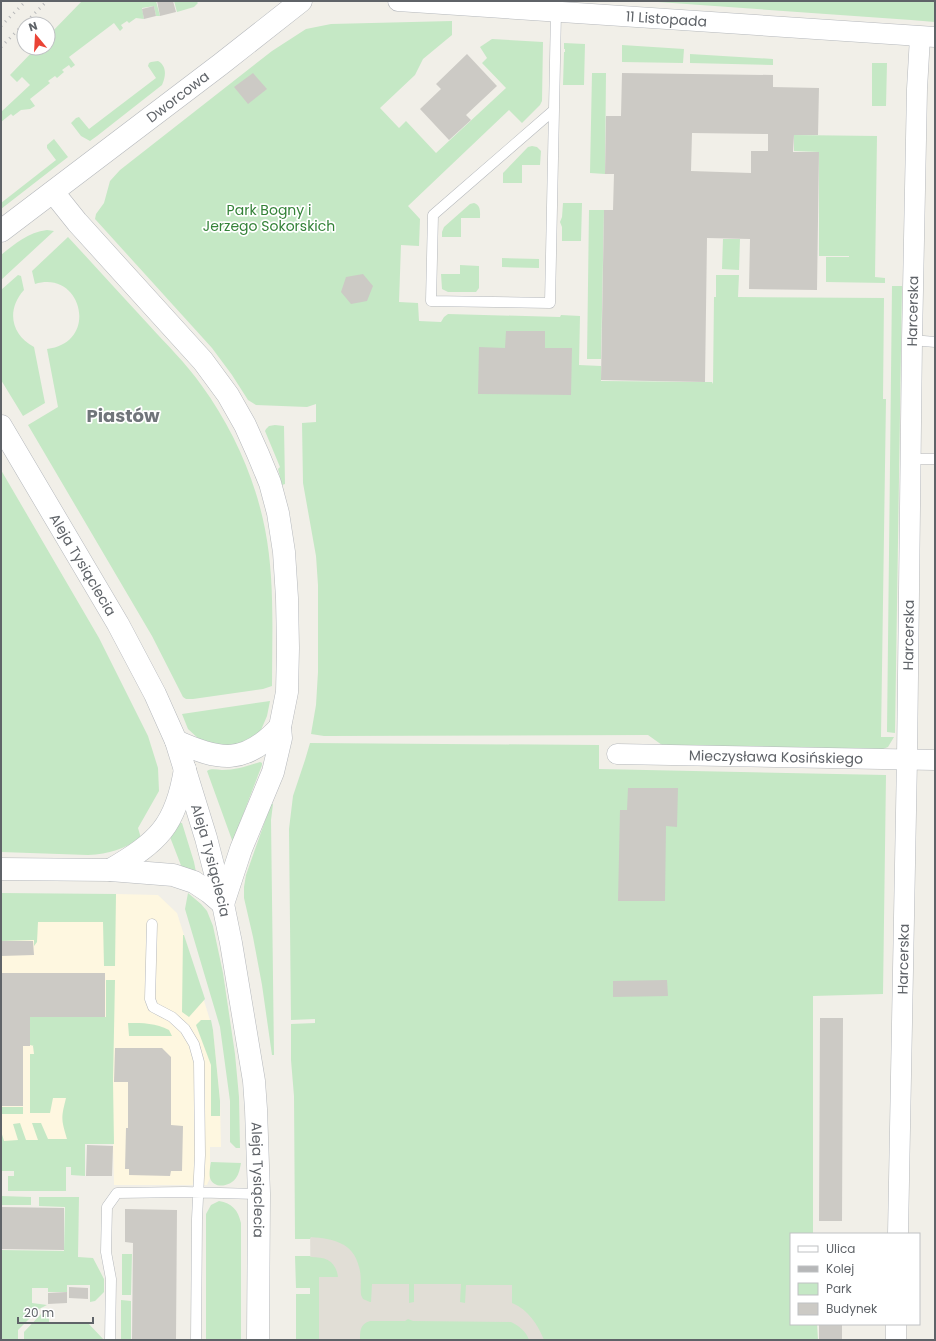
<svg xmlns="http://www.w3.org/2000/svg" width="936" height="1341" font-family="Poppins,sans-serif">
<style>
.commercial{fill:#fef7e0}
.education{fill:#e1ded6}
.green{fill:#c5e8c5}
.building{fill:#cccac5;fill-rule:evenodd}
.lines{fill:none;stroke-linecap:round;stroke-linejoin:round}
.service-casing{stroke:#b5b8bc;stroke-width:11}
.minor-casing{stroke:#b5b8bc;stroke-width:21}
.tertiary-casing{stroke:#b5b8bc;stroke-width:23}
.service{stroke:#fff;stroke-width:10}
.minor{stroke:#fff;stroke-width:20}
.tertiary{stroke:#fff;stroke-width:22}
.rail{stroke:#b6b7b8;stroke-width:3;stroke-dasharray:1 5;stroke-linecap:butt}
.labels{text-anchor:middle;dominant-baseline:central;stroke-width:3.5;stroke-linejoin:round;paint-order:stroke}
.street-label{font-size:14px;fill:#5f6368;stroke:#fff}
.park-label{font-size:14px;fill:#348238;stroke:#fff}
.district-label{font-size:18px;font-weight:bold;fill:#70757a;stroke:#fff}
</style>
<rect width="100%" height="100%" fill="#f1efe8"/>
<!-- commercial -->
<path class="commercial" d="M116,894L158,895L177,913L184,935L213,1030L220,1101L221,1147H210V1178L207,1185H114L113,1144L1,1143V898H116Z"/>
<!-- education -->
<path class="education" d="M310,1219L544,1224L546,1340H311Z"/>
<!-- green -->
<path class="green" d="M82,1H156L160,16H156L154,6L142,8L144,19L136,18L129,23L127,21L121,25L123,28L120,31L114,23L69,57L75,65L71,68L69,65L62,70L64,72L57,78L55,76L48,81L50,83L30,99L35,106L30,109L21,110L13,116L11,114L1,122V112L30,85L22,77L17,82L10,75L36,48H48V36Z
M174,1H196L198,3L194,7L177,12Z
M644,1H935V22L911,20Z
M452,21V35L423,59L415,75L380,108L399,128L406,121L436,153L506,88L482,63L487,58L480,47L492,39L543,42L542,101L540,105L522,123L509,110L408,206L420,219L419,246L401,245L399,302L418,303L419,321L441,322L444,317L448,314L560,317L561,315L580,316L579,365L601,366V381L706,382H712L713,384L714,297H716V275H739L738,297L884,298L883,399H886L881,737H894L888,747L878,751L669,750L648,735L324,736L311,734L316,705L318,672V585L316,556L303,483L302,423L316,422V404L307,407L256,405L248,400L232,375L212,348L95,219L96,214L104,203L110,181L120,170L272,51L306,29L331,24Z
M564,43L585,44L584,85H563L564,52H565V49H564Z
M622,45L684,49L683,63L622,62Z
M690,54L773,59V65L690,63Z
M158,61C167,66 166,76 162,85L97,136L90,141L81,136L71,123L76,118L79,117L89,129L156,78L148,66L149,63L151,62Z
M872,63H887L886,106H872Z
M592,73H606L605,174L590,173Z
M794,135L877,136L875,277L885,278V283L826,282V257H849V256H819V152L794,151Z
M54,139L68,157L1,209V203L56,160L47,148V145Z
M532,146L537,147L541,151L540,165H522V183H503V173L505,171L528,147Z
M474,203C481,205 480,212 480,218H461V237H442V232L444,227L470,204Z
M563,203H582L581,241H562V227L560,222L562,217Z
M589,210H604L601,359H587Z
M47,230L54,231L1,280V255C15,244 28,232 47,230Z
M68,237C95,266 121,295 148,324C166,344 186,363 202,386C232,427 255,478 265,529C275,580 272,634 272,686L263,689L193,699H186L183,697L152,636L28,425L58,407L47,349C100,343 82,269 35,284L32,271Z
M723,239H740L739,270L722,269Z
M502,258L539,259V268L502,267Z
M460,265L479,266V288L476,292H448L442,289L441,274H460Z
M18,275L21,276L24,290C6,310 11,335 34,347L45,403L23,416L1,380V290Z
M892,286H902L895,733L887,732Z
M275,425L284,426L285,484L282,485L278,469L280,467L265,431L266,429L269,426Z
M1,470L99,638L148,736L158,768L159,791L138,828L141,838C123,849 110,854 88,855L1,852Z
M270,701L267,716L261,730L255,736L231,747L201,741L188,729L182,714Z
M310,743L599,745V769L886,775L883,994L813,996V1234H791V1324H817L818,1340H544C538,1325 528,1309 512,1303V1285H466L465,1303L460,1302L461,1284H414V1302L409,1303V1284H372L371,1302H370L363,1299L361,1295C360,1287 362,1276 359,1267C353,1242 333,1239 311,1237L310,1239H295L294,1096L291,1060V1024L315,1023V1019L291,1020L289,829L293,796L305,760Z
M260,762L262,763V765L233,841L232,840L207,771C212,768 217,770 222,770C236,770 247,766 260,762Z
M271,804H273L271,820L274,1055H272L262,985L253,937L244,898V887L246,875Z
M180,823H182L194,862L196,872L182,868L170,837Z
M1,893L116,894L115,966H104L103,922H38L37,942L34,946V940L1,941Z
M188,893L201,904L207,911L213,926L223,973L235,1054L239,1097L240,1148H236L230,1142V1101L220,1027L185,909Z
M183,935H184L205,999L189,1017L182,1012Z
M106,980H115L113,1082L114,1144H85V1176L71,1175V1167H66V1191H8V1176H14V1171H1V1131L4,1141L18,1140L13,1124L20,1123L26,1140H38L32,1123H41L48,1139H67C61,1119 61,1118 66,1098H53L50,1113H30V1054H34L33,1046H34L30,1045V1017H106Z
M201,1020H211L213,1030L220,1101V1116H211V1065L196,1025Z
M128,1023C143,1023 156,1023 169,1030L172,1036H129Z
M1,1107H23V1114H1Z
M211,1162L241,1163C240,1168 239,1174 236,1178C231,1186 214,1190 210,1178C209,1174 210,1167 211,1162Z
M1,1196L31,1197V1205H1Z
M39,1197H79L78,1257L93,1258L104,1279V1292L95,1301L90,1302V1285H67V1292H48V1288H32V1303L47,1305L39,1309L18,1330V1340H1V1250L64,1251L65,1207L39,1206Z
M219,1201C232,1203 238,1210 241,1223V1340H206V1214L211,1205Z
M122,1254H132L131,1295H122Z
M295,1256H310L311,1257C326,1257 336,1261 338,1277H319V1340H296V1294H310V1288H296Z
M121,1300L131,1301V1340H121Z
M42,1313L49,1314V1323H88L104,1340H24V1332Z
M408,1319L413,1321L511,1322C519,1326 526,1331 529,1340H360C360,1331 360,1324 370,1321H405Z"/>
<!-- building -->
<path class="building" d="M157,1H173L176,12L160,16Z
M154,6L156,16L144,19L142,9Z
M467,54L497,86L466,115L471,120L449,140L420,109L441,89L436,84Z
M253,73L267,89L248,104L234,87Z
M622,73L773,75V87L819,88L818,135H794L793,152H819L817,290L749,289L750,239L707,238L705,382L601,380L604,210H613L614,174H605L606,116H621ZM692,133L768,134V151H751V173L691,171Z
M363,274L373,286L367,301L351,304L341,292L346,277Z
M506,331H545V348H572L571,395L478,394L479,347L505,348Z
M628,788H678L677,827L666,826L665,901H618L620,810H627Z
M1,941H33L34,955L1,956Z
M1,973H105V1017H30V1046H23V1106H1Z
M667,980L668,996L613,997V981Z
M820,1018H843L842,1221H819Z
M115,1048H162L171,1057V1125L183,1126L182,1171H171L170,1176L129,1175V1169H125L126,1128H128V1082H114Z
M87,1145L113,1146L112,1176H86Z
M1,1207L64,1208V1250L1,1249Z
M125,1209L177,1210L176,1340H132L133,1243L125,1242Z
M69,1287L88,1288V1299L69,1298Z
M67,1292V1303L48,1304V1293Z
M819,1324H842V1340H819Z"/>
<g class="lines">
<!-- service casing -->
<g class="service-casing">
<path id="service" d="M554,110L550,303L431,301L433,215L554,110L556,12
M912,340L935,342
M910,459H935
M152,924L150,999L153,1007L172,1017L185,1029L194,1044L199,1062L200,1155L197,1219L196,1340
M110,1340L111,1279L106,1252L107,1207L117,1193L184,1192L259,1194"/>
</g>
<!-- minor casing -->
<g class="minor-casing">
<g id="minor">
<path id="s1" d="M398,1L935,37"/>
<path id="s2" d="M617,754L935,760"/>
<path id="s3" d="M898,1234L907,759L912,340L917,89L920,37"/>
<path d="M896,1340V1324"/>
</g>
</g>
<!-- tertiary casing -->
<g class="tertiary-casing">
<g id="tertiary">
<path d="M53,192L77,222L203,361L228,395L245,425L258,454L270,483L278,513L284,552L287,598L288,648L287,692L280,727L281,738L273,772L241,849L223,904"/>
<path id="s4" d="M1,231L221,64L301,1"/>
<path id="s5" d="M1,426L118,624L155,694L176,741L206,838L223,904L231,943L254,1081L256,1109L259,1194L258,1340"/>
<path d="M176,741C220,761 245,765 280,727"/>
<path d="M1,869L110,870L173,875L194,882L209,892L223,904"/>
<path d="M110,870C158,842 176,826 185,769"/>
</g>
</g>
<!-- service -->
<use href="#service" class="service"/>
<!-- minor -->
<use href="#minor" class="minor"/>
<!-- tertiary -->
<use href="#tertiary" class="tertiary"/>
<!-- rail -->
<path class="rail" d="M1,26L26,1
M1,47L47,1"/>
</g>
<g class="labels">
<!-- street labels -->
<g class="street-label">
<text stroke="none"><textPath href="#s1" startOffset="269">11 Listopada</textPath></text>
<text stroke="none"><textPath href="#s4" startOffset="222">Dworcowa</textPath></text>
<text stroke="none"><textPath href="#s3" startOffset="923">Harcerska</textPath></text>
<text stroke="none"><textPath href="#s5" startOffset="161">Aleja Tysiąclecia</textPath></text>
<text stroke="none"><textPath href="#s3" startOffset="599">Harcerska</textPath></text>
<text stroke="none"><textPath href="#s2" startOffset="159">Mieczysława Kosińskiego</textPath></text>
<text stroke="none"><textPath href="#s5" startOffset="485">Aleja Tysiąclecia</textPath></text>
<text stroke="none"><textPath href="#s3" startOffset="275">Harcerska</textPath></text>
<text stroke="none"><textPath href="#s5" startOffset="809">Aleja Tysiąclecia</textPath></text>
</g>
<!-- park labels -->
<g class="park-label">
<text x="269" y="210">Park Bogny i<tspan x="269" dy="16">Jerzego Sokorskich</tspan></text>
</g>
<!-- district labels -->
<g class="district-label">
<text x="123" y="415">Piastów</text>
</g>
</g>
<!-- border -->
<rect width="936" height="1341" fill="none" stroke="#5f6368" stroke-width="4"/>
<!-- legend -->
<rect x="790" y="1233" width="130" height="92" fill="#ffffff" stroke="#bfc1c3"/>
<rect x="798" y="1246" width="20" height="6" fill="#ffffff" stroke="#bfc1c3"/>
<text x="826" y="1253" font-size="12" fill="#5f6368">Ulica</text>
<rect x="798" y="1266" width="20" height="6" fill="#b6b7b8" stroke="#bfc1c3"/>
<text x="826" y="1273" font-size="12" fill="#5f6368">Kolej</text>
<rect x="798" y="1283" width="20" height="12" fill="#c5e8c5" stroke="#bfc1c3"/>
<text x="826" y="1293" font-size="12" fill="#5f6368">Park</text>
<rect x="798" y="1303" width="20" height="12" fill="#cccac5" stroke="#bfc1c3"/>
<text x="826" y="1313" font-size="12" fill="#5f6368">Budynek</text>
<!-- north arrow -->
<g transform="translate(36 36) rotate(342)"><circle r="19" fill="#ffffff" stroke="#bfc1c3"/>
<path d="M0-3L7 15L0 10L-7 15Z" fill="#ea4335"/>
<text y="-6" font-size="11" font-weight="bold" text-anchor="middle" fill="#5f6368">N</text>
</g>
<!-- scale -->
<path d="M18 1317v6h75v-6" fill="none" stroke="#5f6368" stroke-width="2"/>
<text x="24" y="1317" font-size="12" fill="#5f6368" stroke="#ffffff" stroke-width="3" paint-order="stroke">20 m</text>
</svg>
